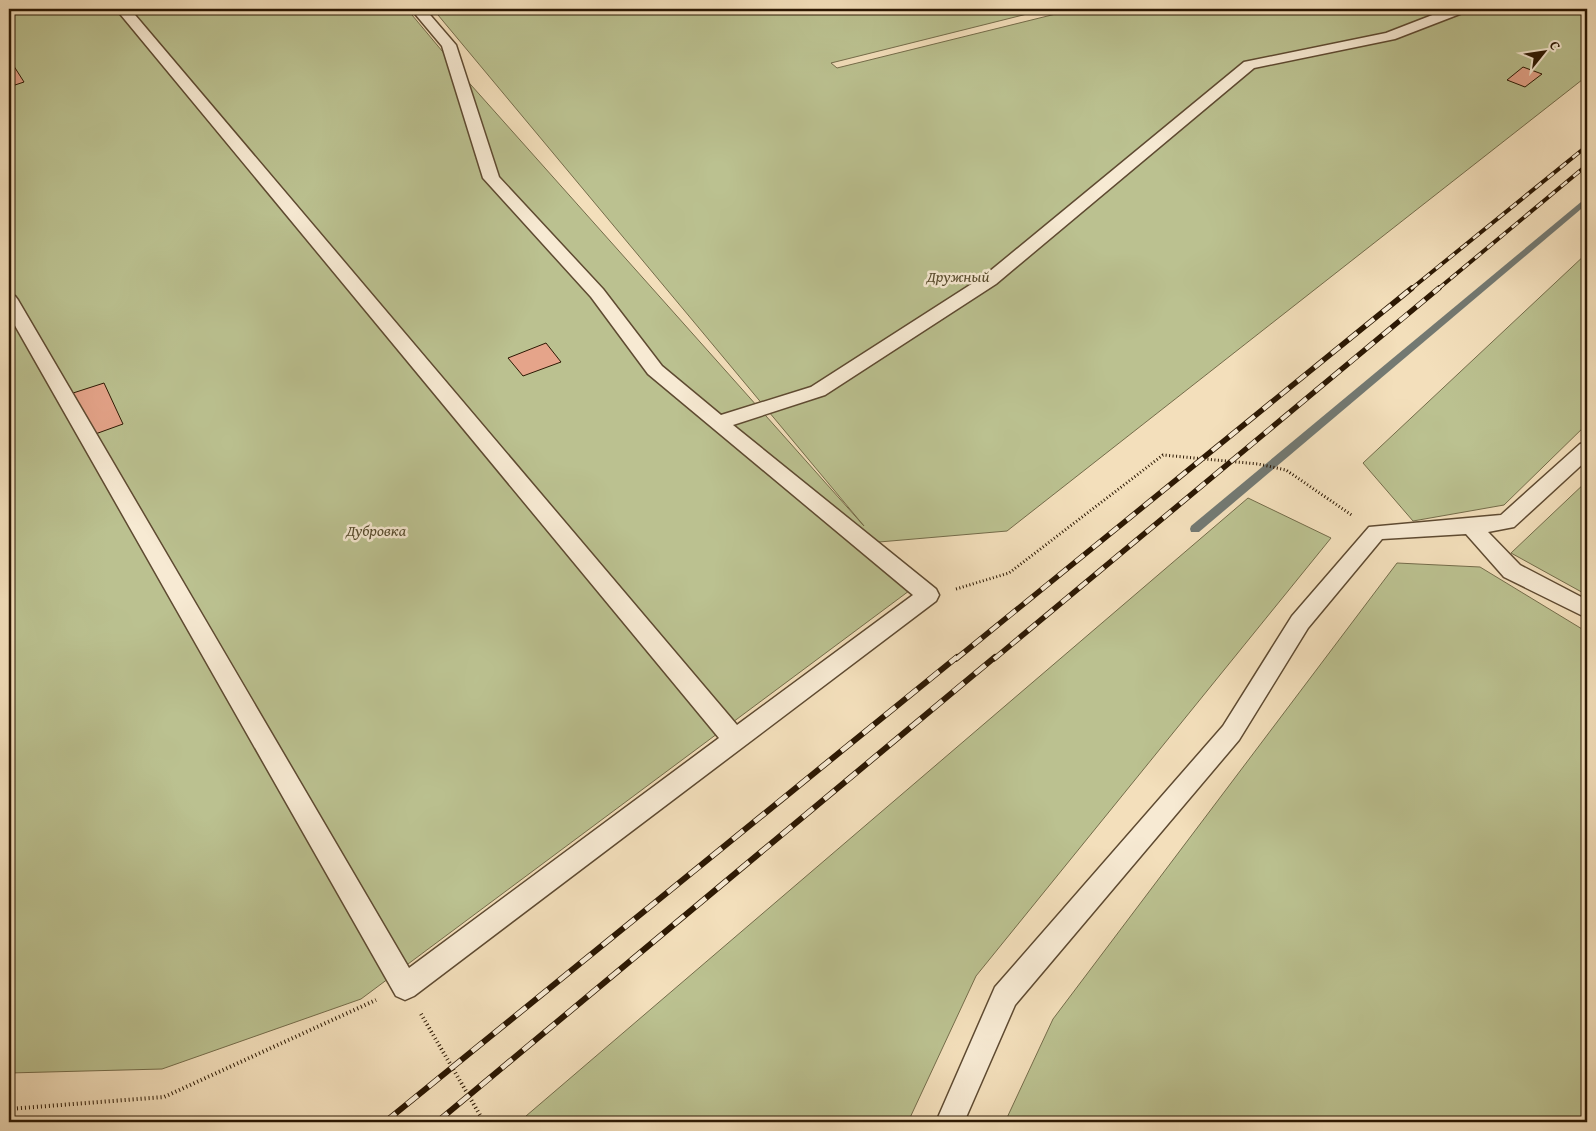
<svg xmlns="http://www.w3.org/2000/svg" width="1596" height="1131" font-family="'Gentium Book Plus',serif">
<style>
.green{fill:#bbc190;stroke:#746c4a}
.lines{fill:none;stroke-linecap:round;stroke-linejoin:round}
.stream{fill:#737972;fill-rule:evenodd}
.building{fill:#e5a48a;stroke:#2c1803}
.lane-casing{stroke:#5e4a31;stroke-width:3}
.path-far1{stroke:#2c1803;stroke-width:3;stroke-dasharray:1 2.5;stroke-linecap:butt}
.path{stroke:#2c1803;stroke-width:4;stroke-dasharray:1 3;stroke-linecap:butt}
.lane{fill:#f7ead3;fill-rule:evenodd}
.rail-far2-casing{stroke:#2c1803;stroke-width:4}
.rail-far1-casing{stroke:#2c1803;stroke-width:5.5}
.rail-casing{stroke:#2c1803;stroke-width:6}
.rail-far2{stroke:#f7ead3;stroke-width:2.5;stroke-dasharray:8;stroke-linecap:butt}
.rail-far1{stroke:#f7ead3;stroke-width:4;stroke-dasharray:11;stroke-linecap:butt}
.rail{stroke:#f7ead3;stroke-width:4.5;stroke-dasharray:14;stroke-linecap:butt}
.labels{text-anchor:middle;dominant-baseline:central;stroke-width:5;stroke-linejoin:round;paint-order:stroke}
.park-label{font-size:16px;font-style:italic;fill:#574b2d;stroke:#f7ead3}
</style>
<rect width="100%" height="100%" fill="#f3dfbb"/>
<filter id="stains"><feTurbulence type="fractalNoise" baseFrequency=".004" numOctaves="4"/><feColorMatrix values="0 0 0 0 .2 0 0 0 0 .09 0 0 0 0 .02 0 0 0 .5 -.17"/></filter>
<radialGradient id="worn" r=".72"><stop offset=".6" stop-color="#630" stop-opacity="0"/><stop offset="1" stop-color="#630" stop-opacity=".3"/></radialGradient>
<!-- green -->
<path class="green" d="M9,9H407L463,76L864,526L433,9H1047L831,63L837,68L1076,9H1587V76L1007,531L879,542L917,585L361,999L162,1069L9,1073Z
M1587,253V424L1504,505L1413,521L1363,463Z
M1587,481V595L1511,553Z
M1248,498L1331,538L976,976L908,1122H530L526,1116Z
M1397,563L1480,567L1587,632V1122H1005L1053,1019Z"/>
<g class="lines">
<!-- stream -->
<path class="stream" d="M1587,197V204L1199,532H1191L1190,529L1191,526Z"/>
</g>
<!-- building -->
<path class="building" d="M9,60H10L24,82L9,87Z
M1523,67L1542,74L1525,87L1507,80Z
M546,343L561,362L523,376L508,358Z
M104,383L123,424L87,437L70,394Z"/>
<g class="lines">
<!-- lane casing -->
<g class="lane-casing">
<path id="lane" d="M116,9H130L737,725L913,595L648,374L591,297L483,178L442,46L411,9H425L456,45L499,177L603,289L662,366L721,415L811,387L984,276L1244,62L1386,33L1448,9H1467L1465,12L1395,39L1254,68L996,284L825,395L733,425L936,589L939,595L936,601L414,996L405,1000L396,996L9,315V295L15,296L18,300L409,968L719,738Z
M1496,9H1577L1570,13H1503Z
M1587,442V460L1514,527L1488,532L1520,565L1587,600V618L1504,577L1466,534L1382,539L1308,628L1239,740L1015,1005L964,1122H936L995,987L1223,726L1292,616L1369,527L1501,515L1580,444Z"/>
</g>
<!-- path-far1 -->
<path class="path-far1" d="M956,589L1009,573L1163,455L1258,464L1286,470L1353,516"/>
<!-- path -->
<path class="path" d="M421,1014L484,1122
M9,1109L164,1097L376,1000"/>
<!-- lane -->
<use href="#lane" class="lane"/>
<!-- rail-far2 casing -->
<g class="rail-far2-casing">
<path id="rail-far2" d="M1411,289L1587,146
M1438,289L1587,165"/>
</g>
<!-- rail-far1 casing -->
<g class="rail-far1-casing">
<path id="rail-far1" d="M956,659L1412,288
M994,659L1439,288"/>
</g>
<!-- rail casing -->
<g class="rail-casing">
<path id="rail" d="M385,1122L957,657
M437,1122L995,657"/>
</g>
<!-- rail-far2 -->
<use href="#rail-far2" class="rail-far2"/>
<!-- rail-far1 -->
<use href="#rail-far1" class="rail-far1"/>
<!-- rail -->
<use href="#rail" class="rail"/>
</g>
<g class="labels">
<!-- park labels -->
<g class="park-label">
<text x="958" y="276">Дружный</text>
<text x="376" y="530">Дубровка</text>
</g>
</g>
<!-- margin -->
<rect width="1596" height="1131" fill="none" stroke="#f3dfbb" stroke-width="30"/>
<rect x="10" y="10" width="1576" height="1111" fill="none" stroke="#2c1803" stroke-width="2.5"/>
<rect x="15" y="15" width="1566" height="1101" fill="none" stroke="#2c1803"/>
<!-- north arrow -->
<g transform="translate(1544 52) rotate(60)" stroke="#f7ead3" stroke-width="4" paint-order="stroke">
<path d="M0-4L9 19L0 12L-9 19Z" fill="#2c1803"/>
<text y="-8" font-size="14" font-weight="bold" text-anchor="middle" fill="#2c1803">С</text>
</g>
<rect width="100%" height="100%" filter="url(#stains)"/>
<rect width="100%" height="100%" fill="url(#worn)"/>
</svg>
